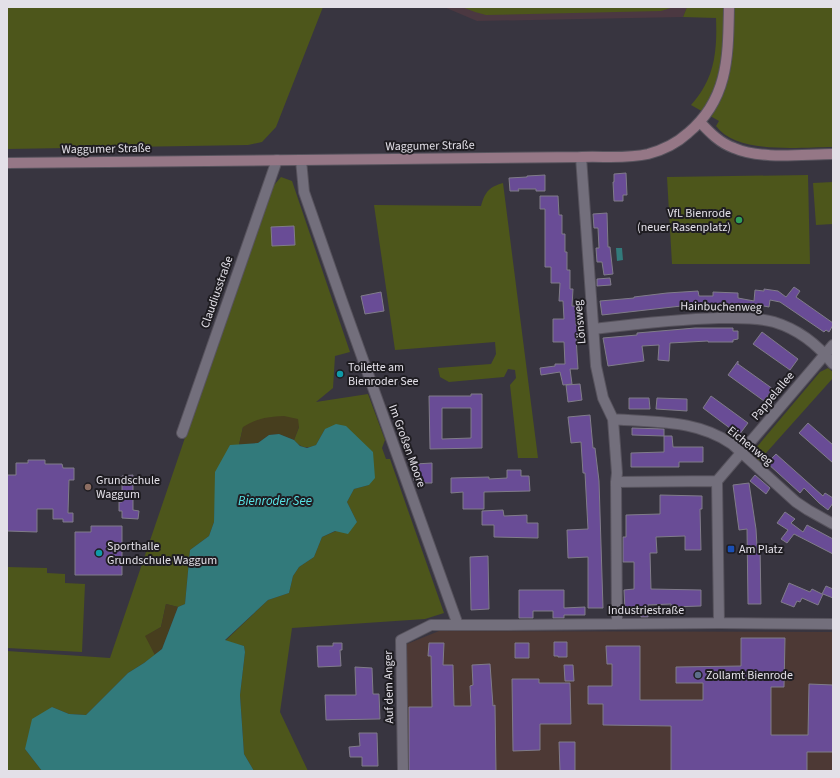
<svg xmlns="http://www.w3.org/2000/svg" width="840" height="778" font-family="'Source Sans 3',sans-serif">
<style>
.commercial{fill:#4b3841}
.industrial{fill:#4d3935}
.green{fill:#4d561b}
.sand{fill:#473e1e}
.water{fill:#327a7b}
.building{fill:#694c96;stroke:#807c89;fill-rule:evenodd}
.lines{fill:none;stroke-linecap:round;stroke-linejoin:round}
.street-casing{stroke:#57535d;stroke-width:12}
.secondary-casing{stroke:#57535d;stroke-width:12}
.street{stroke:#736f7c;stroke-width:10}
.secondary{stroke:#957786;stroke-width:10}
.leisure-dot{fill:#2e9e5b;stroke:#1f1d22;stroke-width:1.5}
.culture-dot{fill:#0f9aa8;stroke:#1f1d22;stroke-width:1.5}
.education-dot{fill:#8d6e63;stroke:#1f1d22;stroke-width:1.5}
.transit-dot{fill:#1a4fb4;stroke:#1f1d22;stroke-width:1.5}
.service-dot{fill:#5c6f8a;stroke:#1f1d22;stroke-width:1.5}
.labels{text-anchor:middle;dominant-baseline:central;stroke-width:4;stroke-linejoin:round;paint-order:stroke}
.street-label{font-size:12px;fill:#e3e0e8;stroke:#1f1d22}
.poi-label{font-size:12px;fill:#e3e0e8;stroke:#1f1d22;text-anchor:start}
.water-label{font-size:13px;font-style:italic;fill:#58e3e6;stroke:#1f1d22}
</style>
<rect width="100%" height="100%" fill="#383540"/>
<!-- commercial -->
<path class="commercial" d="M444,7H687L683,17L477,21Z"/>
<!-- industrial -->
<path class="industrial" d="M439,631L833,632V771H406L407,644Z"/>
<!-- green -->
<path class="green" d="M7,7H323L276,127L262,142L248,145L7,149Z
M462,7H674L661,11L486,15L475,12Z
M687,7H833V147C801,147 737,155 716,126L719,121L691,105C696,99 700,94 704,87C716,67 717,41 716,18L683,17Z
M808,175L810,264H672L667,177Z
M281,177L292,181L350,352L335,356L333,388L316,402L368,394L385,440L382,448L386,459H390L444,613L425,619L292,628L280,712L308,771H254L244,754L240,695L245,652L244,646L225,641L268,600L289,593L293,576L299,567L314,557L322,537L357,522L347,502L354,489L369,485L325,429L316,445C306,449 301,448 294,440L299,427H243L239,445H230L215,503L214,522L209,536L190,550L185,604L178,607L166,604L161,627L146,636L155,655L144,663L128,673L86,715L69,714L52,707L25,749L42,771H7V651L110,658L269,191Z
M833,182V224L816,225L813,183Z
M503,183L538,458H518L510,385L516,378L515,370L508,369L504,377L449,382L440,377L438,368L491,364L496,354L495,342L395,350L374,205L481,206C485,192 489,187 503,183Z
M828,368L833,372V378L758,462L750,455L820,372Z
M7,567L47,568V573L65,574V583L85,584L82,652L7,648Z"/>
<!-- sand -->
<path class="sand" d="M284,416L298,419L299,427L294,440L279,434L269,435L258,443L239,445L243,427C257,418 267,417 284,416Z
M166,604L178,607L162,649L155,655L145,636L161,627Z"/>
<!-- water -->
<path class="water" d="M616,248H622L623,260L617,261Z
M336,424L346,426L373,452L375,478L369,485L354,489L347,502L357,522L348,534L335,531L322,537L314,557L299,567L293,576L289,593L268,600L225,640L244,646L245,652L240,695L244,754L254,771H42L25,749L32,719L52,707L69,714L86,715L128,673L144,663L162,649L178,607L185,604L190,550L209,536L214,522L215,472L230,445L258,443L269,435L279,434L294,440L300,446L307,448L316,445L325,429Z"/>
<!-- building -->
<path class="building" d="M626,173L627,195H623V201H614L613,182H614V174Z
M545,175V191H536V189H518L519,191H510L509,178L527,177V176Z
M540,196H558L559,215H562V234H565V252H567V270H570V289H573L572,306H576V325H579V337H576L578,369H570L572,384L563,385L560,372L541,375L540,368L555,366V364H565L564,342H553V319H564L563,301H559L560,283H551V267H545V209H540Z
M607,213L608,247H610L613,274L604,275L602,262H597L596,248H599L598,228H594L593,214Z
M294,226L295,245L272,246L271,227Z
M610,278L611,285L597,286V279Z
M794,287L800,291L796,297L833,323V325L829,332L826,330L824,332L780,302L770,300L769,307L753,304V308L745,307L746,305L699,304L602,315L600,301L634,298V297L667,293L698,291L699,296H713V292L738,293V298L754,301L755,290L764,291V289L778,291L786,297Z
M381,292L384,311L365,314L361,296Z
M695,328H733V331H738V339L733,340V342H708V341L670,343L669,361L658,360L659,345L642,346L644,361L608,366L603,338L637,335V333Z
M762,332L798,359L790,370L753,344Z
M738,361V365V364L773,389L764,401L728,375Z
M580,384L582,400L568,402L566,385Z
M471,394H482V448L430,449L429,396H471ZM442,408H471V438L442,439Z
M711,396L748,423L739,435L703,408Z
M629,398H649L650,409H629Z
M657,398L687,399V411L656,409Z
M590,415L593,448H595L599,481L603,608H588V557L568,558L567,530L588,529L585,473H583L581,442L571,443L568,417Z
M808,423L833,445V463L799,433Z
M632,428L664,429V436L632,435Z
M664,436H672L673,447H703V462H679V467H631V453L664,452Z
M776,454L823,496L825,493L833,498V503L828,510L819,503L804,488L800,493L767,463Z
M28,460H45V464H62L63,468H74V480H69L68,513H73V522H63V519H53V509H37V532L7,531V475H16V463H28Z
M432,463V483H416V481H414L413,470H416L415,464Z
M507,470H521V476H529L530,491L484,492V509H463V492L451,493V478L489,477V479L507,478Z
M133,475V510L139,511L138,519L122,518V511H119V502H122V476Z
M755,475L770,488L766,494L750,481Z
M749,483L756,529L757,546H760L761,604H748L747,529L739,530L733,485Z
M660,495L702,496V509H700L701,550H685V536L656,537L657,553H650L651,589L701,590V606L671,607V604L648,605V617H641V611H625L624,590L634,589V562H623V537H626V515L660,514Z
M503,510L504,516L527,515V523H538V538L494,537V525H482V511Z
M785,512L795,519L791,523L803,532L807,525L833,539V554L794,534L787,543L781,539L788,530L777,523Z
M91,526H122V575H75V532H91Z
M488,556L489,609L471,610L470,557Z
M789,583L810,592L812,589L822,594L826,586L833,589V598L823,594L818,605L802,598L800,602L797,601L794,607L781,602Z
M519,590H564V608L585,607V615H564V618H553V611H533V618H519Z
M741,638H785L784,687H771V735H808L809,684L833,685V752H807V771H671V726L603,725V704H588V686H612V664H607L606,646H640V700H703V683H676V667L741,666Z
M554,642H567V657H558V656H554Z
M333,643H342V650H340L341,666L318,667L317,646H333Z
M429,643H444L443,665H453L454,706H471L470,686L473,685L472,665L490,664L493,706L495,705L496,771H409V707H432L431,656H428Z
M515,643H529V658H515Z
M564,665H573L574,681H565Z
M355,667L372,668L373,694H379L380,719L326,720L325,695H356Z
M512,679H539V683H570L571,724H540V750L513,751Z
M359,733H377L378,766H362V757H350L349,747L360,746Z
M559,742H575V771H560Z"/>
<g class="lines">
<!-- street casing -->
<g class="street-casing">
<path id="street" d="M581,157L596,366L603,398L613,419L617,473L616,482
M301,160L304,192L342,301L458,625
M594,329C636,324 677,319 719,318C737,318 757,317 774,322C797,329 818,345 833,364
M613,419C656,423 695,419 732,444L796,502L808,510L833,524
M182,433L277,160
M717,481L833,345
M717,481L719,623
M617,623L616,482L717,481
M403,771L401,640L431,625H508L719,623L833,624"/>
</g>
<!-- secondary casing -->
<g class="secondary-casing">
<path id="secondary" d="M700,122C710,133 720,143 734,148C761,160 804,154 833,154
M7,163L581,157C603,156 627,159 648,154C663,150 677,143 688,133C729,99 728,55 729,7"/>
</g>
<!-- street -->
<use href="#street" class="street"/>
<!-- secondary -->
<use href="#secondary" class="secondary"/>
</g>
<!-- markers -->
<circle class="leisure-dot" cx="739" cy="220" r="4"/>
<g class="culture-dot">
<circle cx="340" cy="374" r="4"/>
<circle cx="99" cy="553" r="4"/>
</g>
<circle class="education-dot" cx="88" cy="487" r="4"/>
<rect class="transit-dot" x="727" y="545" width="8" height="8" rx="2"/>
<circle class="service-dot" cx="698" cy="675" r="4"/>
<g class="labels">
<!-- street labels -->
<g class="street-label">
<text transform="translate(430 146) rotate(-1)">Waggumer Straße</text>
<text transform="translate(106 149) rotate(-1)">Waggumer Straße</text>
<text transform="translate(217 292) rotate(-71)">Claudiusstraße</text>
<text transform="translate(721 307) rotate(1)">Hainbuchenweg</text>
<text transform="translate(580 322) rotate(-95)">Lönsweg</text>
<text transform="translate(773 396) rotate(-50)">Pappelallee</text>
<text transform="translate(407 446) rotate(70)">Im Großen Moore</text>
<text transform="translate(750 446) rotate(39)">Eichenweg</text>
<text x="646" y="610">Industriestraße</text>
<text transform="translate(389 687) rotate(-91)">Auf dem Anger</text>
</g>
<!-- poi labels -->
<g class="poi-label">
<text x="731" y="213" text-anchor="end">VfL Bienrode<tspan x="731" dy="14">(neuer Rasenplatz)</tspan></text>
<text x="348" y="367">Toilette am<tspan x="348" dy="14">Bienroder See</tspan></text>
<text x="96" y="480">Grundschule<tspan x="96" dy="14">Waggum</tspan></text>
<text x="107" y="546">Sporthalle<tspan x="107" dy="14">Grundschule Waggum</tspan></text>
<text x="739" y="549">Am Platz</text>
<text x="706" y="675">Zollamt Bienrode</text>
</g>
<!-- water labels -->
<g class="water-label">
<text x="275" y="501">Bienroder See</text>
</g>
</g>
<!-- border -->
<rect width="840" height="778" fill="none" stroke="#e3e0e8" stroke-width="16"/>
</svg>
